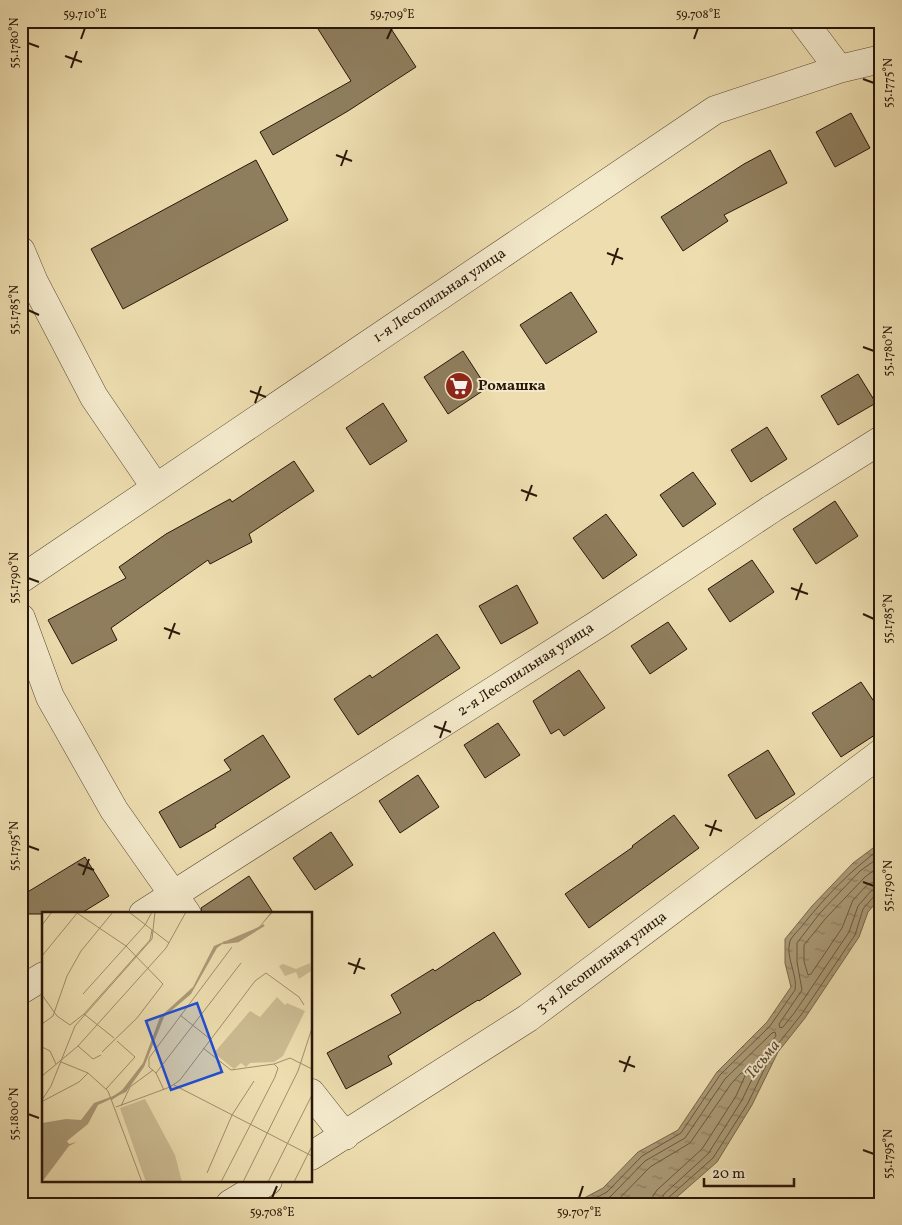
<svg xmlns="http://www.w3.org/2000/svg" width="902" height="1225" font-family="Vollkorn,serif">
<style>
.water{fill:url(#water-ripples);stroke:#76664a}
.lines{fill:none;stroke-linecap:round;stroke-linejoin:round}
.shore{stroke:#6a583e;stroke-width:1}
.building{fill:#8f7e5e;stroke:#291707}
.minor-casing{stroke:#5a4831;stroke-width:29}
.minor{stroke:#f3e9cb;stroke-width:28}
.ticks{fill:none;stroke:#291707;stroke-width:2}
.labels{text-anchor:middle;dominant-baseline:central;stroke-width:4;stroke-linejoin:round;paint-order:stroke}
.street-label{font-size:15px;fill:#291707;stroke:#f3e9cb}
.poi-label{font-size:15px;font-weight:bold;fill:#291707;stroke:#f3e9cb;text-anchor:start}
.water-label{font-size:16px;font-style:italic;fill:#5d4b33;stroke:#f3e9cb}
.inset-river{fill:none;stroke:#aa9a76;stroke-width:2.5}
.inset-road{fill:none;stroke:#9f8e6c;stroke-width:1}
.view{fill:#1d4ed8;fill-opacity:0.15;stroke:#1d4ed8;stroke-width:2.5}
.inset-edge{fill:none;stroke:#291707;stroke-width:2.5}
.neatline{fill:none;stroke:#291707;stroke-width:2}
.ticks-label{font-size:12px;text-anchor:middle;fill:#291707}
</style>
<defs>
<pattern id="water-ripples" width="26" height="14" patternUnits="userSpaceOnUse" patternTransform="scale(1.25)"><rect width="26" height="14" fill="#aa9a76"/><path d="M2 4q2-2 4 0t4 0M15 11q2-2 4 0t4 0" fill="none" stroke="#8a7d5f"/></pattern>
</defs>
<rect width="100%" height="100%" fill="#edddaf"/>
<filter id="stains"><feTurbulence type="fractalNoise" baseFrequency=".004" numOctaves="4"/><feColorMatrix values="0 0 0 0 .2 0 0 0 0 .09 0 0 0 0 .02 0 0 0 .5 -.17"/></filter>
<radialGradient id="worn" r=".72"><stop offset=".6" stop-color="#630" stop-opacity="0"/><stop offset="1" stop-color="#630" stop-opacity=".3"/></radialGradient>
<!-- water -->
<path class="water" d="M881,842V897L868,912L859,937L805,1018L778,1052L752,1105L717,1162L669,1204H573L603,1188L638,1152L678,1130L717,1072L767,1022L791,987L785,963V939L812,906L853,863Z"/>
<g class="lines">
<!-- shore -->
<path class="shore" d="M881,856L860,871L820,913L797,943V962L802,990L779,1024L780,1028L783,1027L795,1012L849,932L858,906L871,891L881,888
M881,865L865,877L826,918L804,945V961L808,975L811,974L842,928L853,900L868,884L881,880
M584,1204L607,1192L642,1156L681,1133L720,1075L770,1026L795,990C798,975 785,957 790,941C792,936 799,930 802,926C826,896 850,871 881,848
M598,1204L611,1196L645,1161L685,1138L725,1079L772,1033L775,1032L776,1036L768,1046L742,1100L708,1154L664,1194L660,1204
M614,1204L650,1167L690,1143L731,1084L741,1073H744L745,1076L736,1096L702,1149L657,1190L653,1196L652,1204
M666,1204L668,1198L713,1158L748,1103L774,1049L801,1015L855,935L863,909L875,895L881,894"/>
</g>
<!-- building -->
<path class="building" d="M313,21H386L416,67L348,111L273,155L260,132L351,81Z
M851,113L870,148L835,167L816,132Z
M770,150L787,183L724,215L728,221L683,251L661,217L744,164Z
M256,160L288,220L123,309L91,249Z
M571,292L597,332L546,364L520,325Z
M463,351L487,388L448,414L424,377Z
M858,374L876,403L838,425L821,396Z
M383,403L407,441L370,465L346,428Z
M767,427L787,459L751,482L731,450Z
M294,461L314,491L249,534L252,542L210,564L208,560L111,628L117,640L72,664L48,620L126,578L119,567L166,534L230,499L232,502Z
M693,472L716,504L683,527L660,495Z
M835,501L858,536L816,564L793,529Z
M606,514L637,555L603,579L573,538Z
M752,560L774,592L730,622L708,589Z
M517,585L538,623L501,644L479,606Z
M668,622L687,649L650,674L631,646Z
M437,634L460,668L358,735L334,699L370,675L372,678Z
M579,670L605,708L564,736L559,729L551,734L533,701Z
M861,682L881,712V731L841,757L812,713Z
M498,723L520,755L485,778L464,745Z
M263,735L290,777L215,825L216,827L180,848L159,812L231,770L224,760Z
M768,750L795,794L756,819L728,775Z
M418,775L439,807L400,833L379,801Z
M674,815L699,848L589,928L565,894L633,847L632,846Z
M331,832L353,865L315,890L293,858Z
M85,857L109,896L80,914H21V896Z
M249,876L274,914H202L201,908Z
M494,932L521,974L479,1001L478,1000L388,1056L392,1064L346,1089L327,1053L401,1013L391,995L433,969L435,971Z"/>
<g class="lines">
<!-- minor casing -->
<g class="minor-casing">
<path id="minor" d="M803,21L839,69
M21,251L34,282L94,397L156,488
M21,579L715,110L839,69L881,59
M21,618L50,697L114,810L187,914
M143,914L598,624L773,508L881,440
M21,990L44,976
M311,1093L345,1136
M311,1156L528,1018L881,753
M230,1204L268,1181"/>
</g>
<!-- minor -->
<use href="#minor" class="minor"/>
</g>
<!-- ticks -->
<path class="ticks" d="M81,39L85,28M387,39L392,28M694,39L698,28M28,43L39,47M65,56L82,62M71,68L77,51M863,79L874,83M336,155L352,161M341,166L347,150M607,253L623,259M612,265L618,248M28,310L39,315M863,347L874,351M250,391L266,397M255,403L261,386M521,490L537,496M526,501L532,485M28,578L39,582M791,588L808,594M796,600L802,583M863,614L874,619M164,628L180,634M169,639L175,623M434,726L451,732M440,738L446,721M705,825L722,831M710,836L716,820M28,846L39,850M78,864L94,870M83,875L89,859M863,882L874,886M348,963L365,969M354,974L360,958M619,1061L635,1067M624,1072L630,1056M28,1114L39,1118M863,1150L874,1154M272,1198L277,1186M579,1198L583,1186"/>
<!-- icons -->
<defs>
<g id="supermarket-disc" transform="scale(1.4375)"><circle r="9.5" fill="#8f2418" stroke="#f3e9cb"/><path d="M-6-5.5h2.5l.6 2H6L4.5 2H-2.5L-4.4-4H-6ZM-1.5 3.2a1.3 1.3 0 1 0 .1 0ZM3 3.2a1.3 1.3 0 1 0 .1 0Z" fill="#fff"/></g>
</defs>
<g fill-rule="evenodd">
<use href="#supermarket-disc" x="459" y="386"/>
</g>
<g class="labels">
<!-- street labels -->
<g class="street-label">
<text transform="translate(440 296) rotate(-34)">1-я Лесопильная улица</text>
<text transform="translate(526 670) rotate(-33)">2-я Лесопильная улица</text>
<text transform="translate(602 963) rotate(-37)">3-я Лесопильная улица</text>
</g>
<!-- poi labels -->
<g class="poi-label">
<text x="478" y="386">Ромашка</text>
</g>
<!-- water labels -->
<g class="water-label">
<text transform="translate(763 1060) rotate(-51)">Тесьма</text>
</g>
</g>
<!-- overview -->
<g transform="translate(42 912)">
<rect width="270" height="270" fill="#edddaf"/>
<path d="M268,51L269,59L257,67L254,60L243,64L237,54L241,52L254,57Z" fill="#ccbb92"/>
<path d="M235,85L243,93L245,91L263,99L241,144L232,150L208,151L204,155L199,151L192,157L172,141L208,99L218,105ZM103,187L133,243L140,270H104L78,196Z" fill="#ccbb92"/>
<path d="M229,0H231L215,18L199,28L183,30L175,36L149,82L122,105L102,155L84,180L56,193L46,212L25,229L27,232L35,230L27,234L0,270V211L24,207L39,208L52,191L77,182L101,151L118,105L151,75L172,34L217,15Z" fill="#aa9a76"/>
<path class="inset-river" d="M181,31L196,29L222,13M69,187L84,177"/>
<path class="inset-road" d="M87,0L127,31M35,1L84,34L121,72L95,106L60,140M0,13L10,0M0,44L36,0M41,82L103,13L110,0M0,83L15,104L28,113L42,102L108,28L110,18M42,102L72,126M138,103L168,127M0,112L11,104L25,64L39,39L71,0M36,134L51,147L59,143M0,135L8,139L14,152M161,136L189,158L232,152M19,150L46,161L66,179L100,270M114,161L199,51M0,164L36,134L124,36L144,0M132,173L270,244M64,177L93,145L75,129M122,178L114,161L107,155V146L190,35M0,188L9,174L33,114L110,27L113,0M1,189L37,170L46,161M79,194L88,175L111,158M74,195L128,175L138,168L213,69L224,61L257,85L262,93M165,261L190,203L212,169M179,270L233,165L236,156L232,152L248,146L270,157M201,270L256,159L270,116M226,270L270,183M252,270L270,234"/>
<path class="view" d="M155,91L180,160L129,178L104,109Z"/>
<rect width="270" height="270" class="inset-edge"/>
</g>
<!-- margin -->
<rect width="902" height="1225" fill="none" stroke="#edddaf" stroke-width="55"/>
<!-- scale -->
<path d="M704 1178v8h90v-8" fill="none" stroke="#291707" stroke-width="2.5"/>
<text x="712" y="1178" font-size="15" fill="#291707" stroke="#f3e9cb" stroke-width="4" paint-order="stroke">20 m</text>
<rect x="28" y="28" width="846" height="1170" class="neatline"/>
<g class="ticks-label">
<text x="85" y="18">59.710°E</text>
<text x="392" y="18">59.709°E</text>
<text x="698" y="18">59.708°E</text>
<text transform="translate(14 43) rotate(-90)" y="4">55.1780°N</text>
<text transform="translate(888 83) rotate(-90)" y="4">55.1775°N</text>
<text transform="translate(14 310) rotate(-90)" y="4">55.1785°N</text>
<text transform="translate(888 351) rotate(-90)" y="4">55.1780°N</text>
<text transform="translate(14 578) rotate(-90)" y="4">55.1790°N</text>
<text transform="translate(888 619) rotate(-90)" y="4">55.1785°N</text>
<text transform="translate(14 846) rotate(-90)" y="4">55.1795°N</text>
<text transform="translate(888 886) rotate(-90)" y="4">55.1790°N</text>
<text transform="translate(14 1114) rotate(-90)" y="4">55.1800°N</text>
<text transform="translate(888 1154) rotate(-90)" y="4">55.1795°N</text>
<text x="272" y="1216">59.708°E</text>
<text x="579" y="1216">59.707°E</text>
</g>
<rect width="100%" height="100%" filter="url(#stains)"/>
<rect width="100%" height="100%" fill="url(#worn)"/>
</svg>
